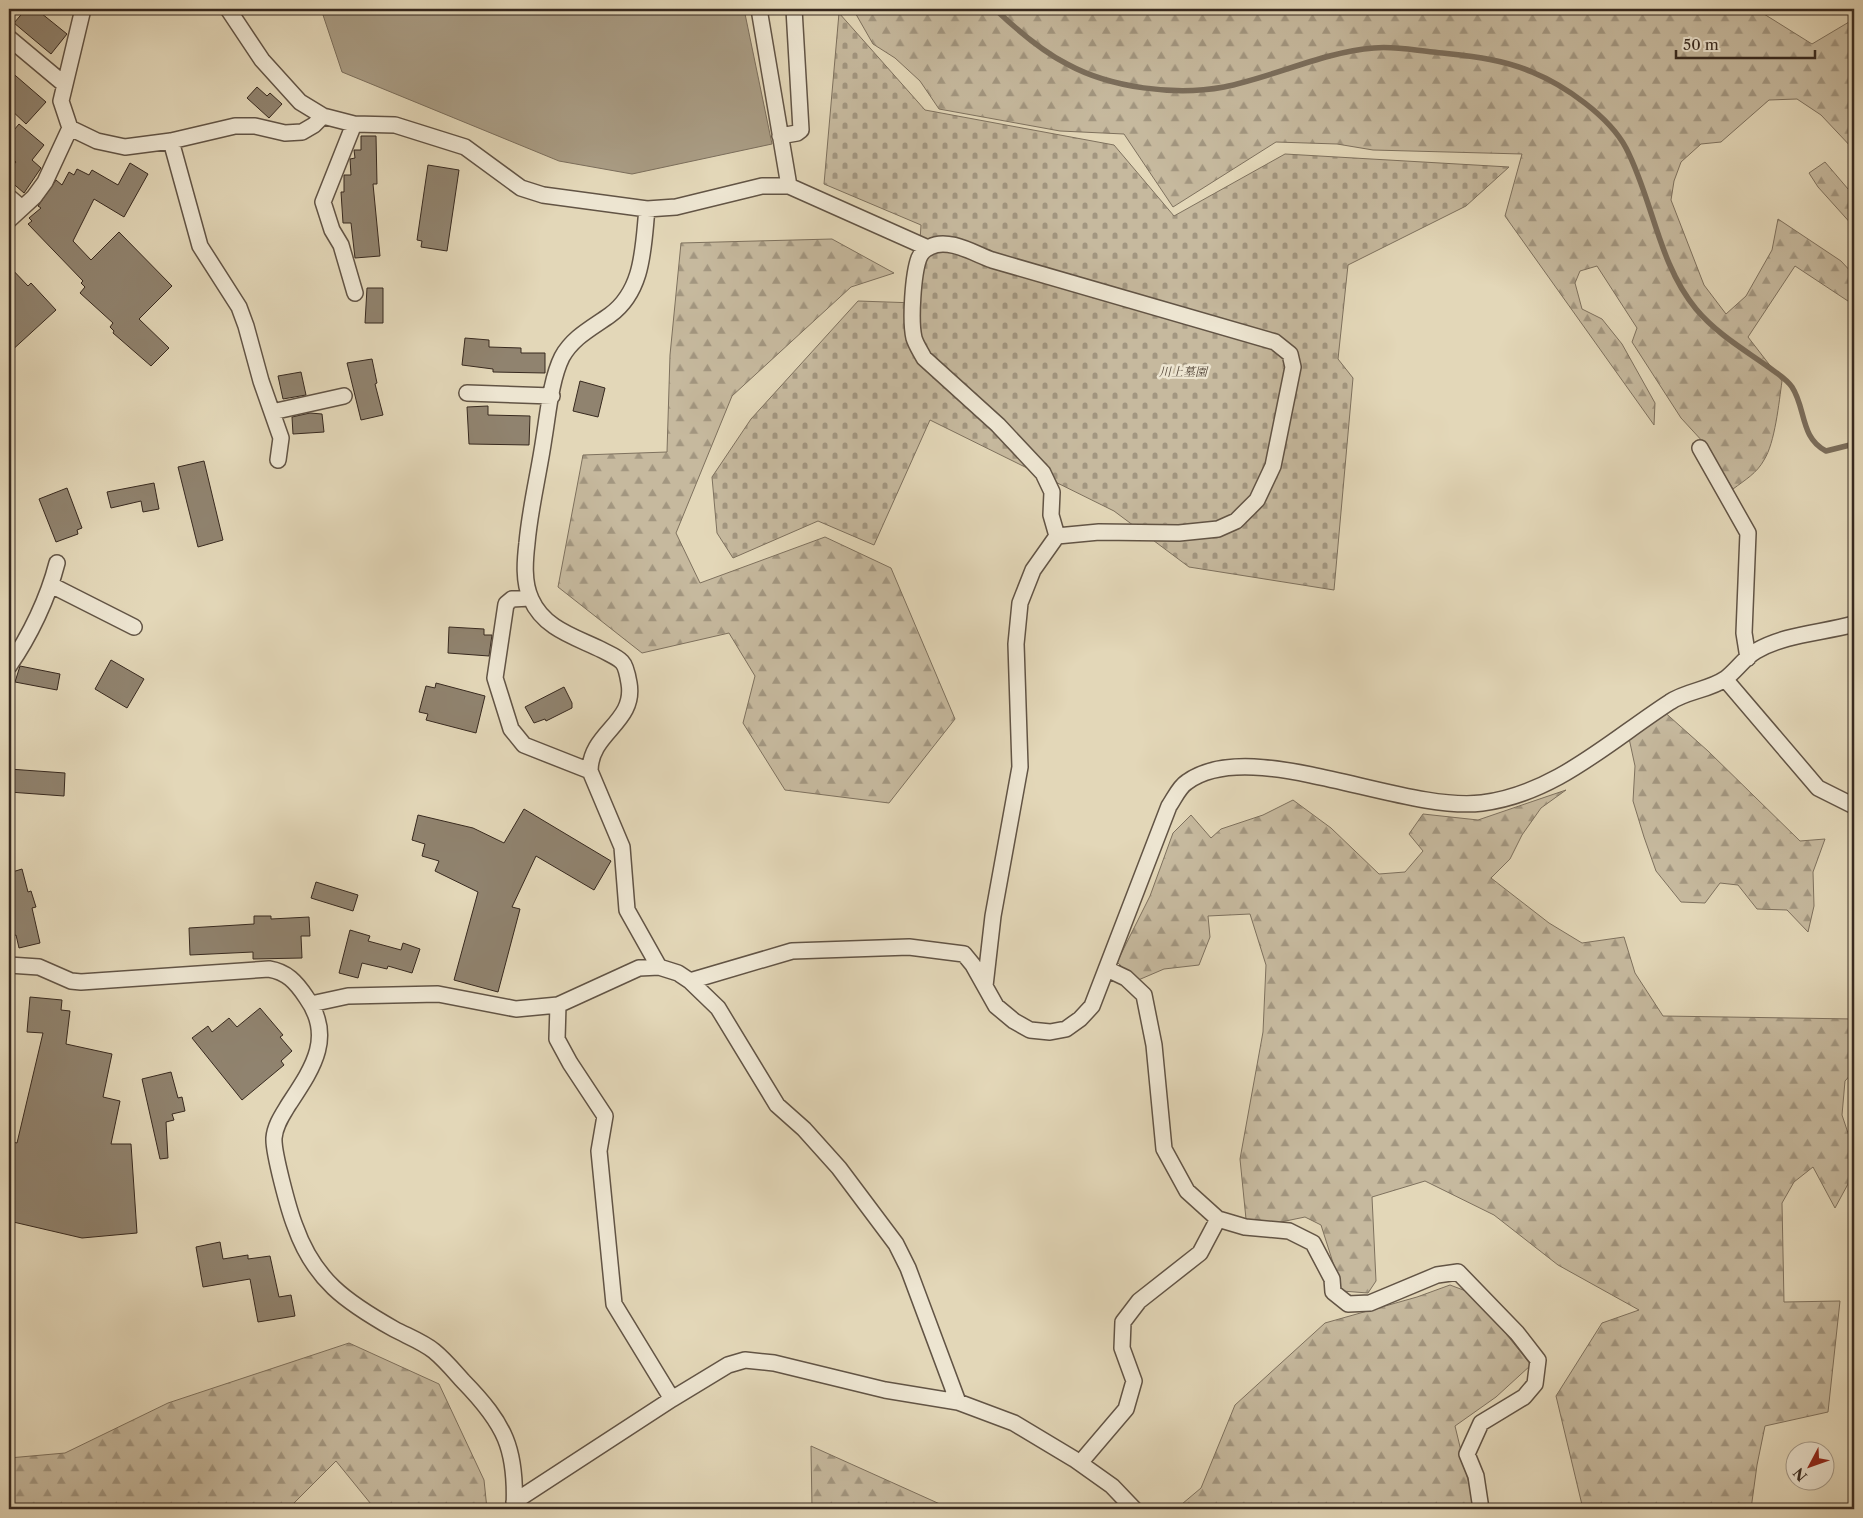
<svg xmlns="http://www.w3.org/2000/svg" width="1863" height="1518" font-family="'Libre Caslon Text','Noto Serif JP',serif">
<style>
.forest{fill:url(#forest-firs);stroke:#7e715e}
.cemetery{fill:url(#cemetery-stones);stroke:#7e715e}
.water{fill:#a99c84;stroke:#7b6e5c}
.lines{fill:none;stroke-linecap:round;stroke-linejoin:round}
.stream{stroke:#7b6e5c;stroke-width:5.5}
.building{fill:#90836f;stroke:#37291f}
.minor-casing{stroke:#625445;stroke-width:18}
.minor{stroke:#ede5d1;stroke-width:15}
.labels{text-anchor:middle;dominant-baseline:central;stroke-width:5;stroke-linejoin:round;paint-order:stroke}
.park-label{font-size:12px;font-style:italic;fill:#544638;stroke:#ede5d1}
</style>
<defs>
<pattern id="forest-firs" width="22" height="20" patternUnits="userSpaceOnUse" patternTransform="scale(1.25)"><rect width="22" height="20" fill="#c6b99e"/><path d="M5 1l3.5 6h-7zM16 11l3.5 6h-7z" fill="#a29680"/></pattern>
<pattern id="cemetery-stones" width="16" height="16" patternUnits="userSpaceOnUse" patternTransform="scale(1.25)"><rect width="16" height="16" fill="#c6b99e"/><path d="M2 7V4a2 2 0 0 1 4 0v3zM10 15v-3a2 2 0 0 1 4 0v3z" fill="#a29680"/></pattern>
</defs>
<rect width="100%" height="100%" fill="#e3d7b8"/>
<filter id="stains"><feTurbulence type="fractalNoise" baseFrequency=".004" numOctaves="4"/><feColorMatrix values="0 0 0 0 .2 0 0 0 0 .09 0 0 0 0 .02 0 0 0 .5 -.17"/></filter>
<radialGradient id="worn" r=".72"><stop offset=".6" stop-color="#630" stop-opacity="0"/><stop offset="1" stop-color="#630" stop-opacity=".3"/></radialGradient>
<!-- forest -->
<path class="forest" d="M853,9H1756L1812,44L1854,19V150L1821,115L1797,99L1769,100L1721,142L1701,144L1681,162L1674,181L1671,200L1704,285L1726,314L1746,296L1772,250L1778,219L1841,261L1854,275V305L1795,266L1748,337L1782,381C1779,402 1775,443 1764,460C1757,473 1745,480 1733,489L1704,443L1681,418L1632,342L1637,328L1597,266L1580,271L1575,283L1582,309L1602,319L1622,344L1655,403L1654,425L1505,216L1522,154L1373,150L1337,144L1276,142L1173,207L1124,134L1060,131L939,109L920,81L895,58L873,44Z
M1825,162L1854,196V227L1818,187L1809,173Z
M832,239L894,273L851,287L732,396L676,533L700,583L825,537L891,568L955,719L889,803L785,790L743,723L755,676L729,633L642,653L558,587L583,455L667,452L670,355L681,243Z
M1661,709L1708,751L1800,841L1825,839L1813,872L1814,906L1808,932L1787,910L1757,909L1738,885L1720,883L1705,903L1681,902L1656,871L1644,837L1633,801L1635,766L1627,729Z
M1566,790L1541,808L1522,835L1510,859L1491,878L1549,923L1582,943L1624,937L1635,973L1663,1016L1854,1019V1071L1845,1081L1842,1115L1854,1151V1162L1848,1184L1835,1208L1813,1167L1794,1182L1782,1203L1784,1302L1840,1301L1828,1412L1765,1426L1757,1465L1751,1509H1583L1556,1396L1602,1323L1639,1310L1558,1265L1494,1215L1425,1181L1372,1197L1376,1281L1368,1293L1342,1291L1321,1225L1305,1217L1247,1229L1240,1159L1263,1032L1266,965L1250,914L1208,916L1210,937L1199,965L1164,969L1136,981L1117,962L1150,896L1173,833L1191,815L1211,838L1221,829L1263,815L1293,800L1331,828L1379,874L1405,872L1423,851L1409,834L1423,814L1478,820Z
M1450,1285L1474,1294L1531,1365L1496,1397L1455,1426L1475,1509H1176L1201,1488L1235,1405L1325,1323L1417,1297Z
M349,1343L439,1384L484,1480L487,1509H375L336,1461L288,1509H9V1458L65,1453L168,1403Z
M811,1446L951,1509H812Z"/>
<!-- cemetery -->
<path class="cemetery" d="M839,13L925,110L1114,145L1174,216L1285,154L1509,167L1466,206L1348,265L1338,359L1353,378L1334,590L1189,567L1114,511L930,420L874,545L818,521L733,558L717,533L712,477L751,419L858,301L916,303L921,225L824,184Z"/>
<!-- water -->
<path class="water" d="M321,9H744L772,144L632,174L559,161L342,72Z"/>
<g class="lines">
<!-- stream -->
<path class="stream" d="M995,9C1017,30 1040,50 1067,64C1111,88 1175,96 1224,87C1274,77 1323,52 1374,48C1394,46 1413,50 1433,52C1467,56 1500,58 1532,72C1564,85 1609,116 1626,148C1653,200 1658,263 1696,309C1716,333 1743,349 1767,366C1775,372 1786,378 1792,387C1806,408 1800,438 1826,451L1854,444"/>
</g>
<!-- building -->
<path class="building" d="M26,9H36L67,34L51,54L14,23Z
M9,70L46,102L26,124L9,108Z
M257,87L267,96L270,93L282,104L269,118L247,98Z
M19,124L44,145L32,160L41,168L24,193L9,180V170L16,162L9,156V136Z
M361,136H376L377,184H373L380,256L355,258L351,223H343L341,192H344V175H351L350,159L355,158L354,150H361Z
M130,163L148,174L124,217L94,199L73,241L91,260L119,232L172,286L139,319L169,348L151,366L113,333L114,331L110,327L113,323L80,293L85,287L81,283L83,281L28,224L32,221L29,218L41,208L38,206L56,180L62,185L69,172L74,175L77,169L89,175L92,170L118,185Z
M428,165L459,170L447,251L421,247L422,241L417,240Z
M9,266L28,286L31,283L56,310L9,353Z
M367,288H383V323H365Z
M465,338L489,340V347L521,348V353H545V373L493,372V369L462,365Z
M372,359L377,383L375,384L383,415L361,420L347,363Z
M301,372L306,395L283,399L278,376Z
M580,381L605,388L598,417L573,411Z
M488,406V415L530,416L529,445L469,444L467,407Z
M310,413L322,414L324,432L293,434L292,417Z
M204,461L223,540L198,547L178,467Z
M154,483L159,509L143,512L141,501L111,508L107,492Z
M67,488L82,528L77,530L78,534L56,542L39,499Z
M449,627L484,629V635H492L489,656L448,653Z
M111,660L144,679L127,708L95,689Z
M20,666L60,674L57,690L15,682Z
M436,683L485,696L476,733L426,720L428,714L419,712L426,686L435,688Z
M564,687L572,703V708L546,721L545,719L534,723L525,707Z
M9,769L65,773L64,796L9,792Z
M524,809L611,861L594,890L536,856L512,907L520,909L498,992L454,980L478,892L435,871L439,861L422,856L425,844L412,840L418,815L473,828L504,843Z
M22,869L28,892L31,891L36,907L32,908L40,943L19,948L16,935L9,937V873Z
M316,882L358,895L353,911L311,898Z
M254,916H271V919L309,917L310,936H301L302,958L253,959V952L190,955L189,928L254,924Z
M350,930L370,936L368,941L401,950L403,943L420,949L412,973L388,966L387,969L362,963L358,978L339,973Z
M30,997L62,1000L61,1010L70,1011L66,1044L112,1054L103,1097L120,1101L111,1144H131L137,1233L82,1238L9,1221V1141L17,1143L43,1033L27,1032Z
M260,1008L283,1035L280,1037L292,1051L281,1061L284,1065L242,1100L192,1038L208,1026L212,1032L229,1018L237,1027Z
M171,1072L178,1098L182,1097L185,1111L172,1114L174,1120L166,1122L168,1158L160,1159L142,1079Z
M220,1242L223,1259L248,1255V1259L270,1256L279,1297L291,1295L295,1316L258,1322L250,1279L203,1287L196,1247Z"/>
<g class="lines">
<!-- minor casing -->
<g class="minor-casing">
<path id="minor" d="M228,9L262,60L300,102L323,116L354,124L395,125L465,147L521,188L543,195L647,209L676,207L762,186H789L928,248
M759,9L789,186
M9,38L64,84
M354,124L323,202L332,230L341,245L355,293
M70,128L97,141L125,147L171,141L235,126H255L285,133L302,132L314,125L323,116
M780,136L797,133L801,130L794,9
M171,141L200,246L239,307L246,326L261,381L281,438L278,460
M9,197L22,208
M647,209C643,247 644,290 610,315C592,328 573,337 562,357C551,379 548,414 544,438C539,473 530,508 527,543C525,560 523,582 531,599C544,629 576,637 602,650C609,654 616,656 622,662C626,666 628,677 629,683C636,723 590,732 590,771L622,847L627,910L659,967
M9,220L34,197L45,182L70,128L61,101L83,9
M467,393L552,396
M272,412L344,396
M1700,448L1748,533L1744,633L1748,658
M51,585L134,627
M530,598L512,599L506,604L495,678L511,729L524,745L590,771
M9,666C30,636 48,598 57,563
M1725,679L1818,788L1854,806
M9,965L39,967L71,981L81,982L269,969C287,972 296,982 306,997C335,1037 312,1069 289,1104C283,1114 275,1125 274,1138C273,1152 289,1211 295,1226C314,1280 346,1302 394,1329C407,1336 423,1342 434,1351C445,1360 454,1371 463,1381C505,1424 517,1449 514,1509
M690,981L792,951L909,947L964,954L973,965L996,1006L1014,1021L1030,1030L1050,1032L1066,1029L1080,1019L1092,1006L1169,806C1174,799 1179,787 1187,782C1251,735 1402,813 1482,803C1555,794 1611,740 1670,702C1686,691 1709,690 1725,679C1736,671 1744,658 1756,651C1785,634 1822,633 1854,624
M985,986L993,916L1020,767L1016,644L1020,603L1033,570L1057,536L1099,532L1179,533L1218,529L1236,521L1257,500L1273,466L1293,367L1290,354L1275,342L992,260C975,254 948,237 930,247C925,249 921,253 919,258C913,274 910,321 914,338C916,345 921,352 924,358L998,425L1043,473L1052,492L1051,515L1057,536
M311,1004L348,996L438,994L516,1009L558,1005L639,968L659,967L678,973L690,981L718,1008L777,1105L804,1129L839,1168L896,1244L908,1268L958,1402
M558,1005L557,1039L570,1063L605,1116L599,1151L614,1304L672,1399
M1218,1219L1245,1227L1289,1231L1313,1243L1332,1279L1333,1292L1348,1304L1370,1303L1437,1275L1458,1272L1517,1333L1538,1360L1535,1384L1524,1397L1481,1423L1467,1454L1476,1476L1481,1509
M1080,1463L1126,1409L1134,1381L1122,1348L1123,1322L1139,1301L1200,1253L1218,1219L1187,1191L1164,1149L1154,1045L1144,995L1126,978L1107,969
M514,1502L672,1399L728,1365L745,1360L774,1363L885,1390L958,1402L1014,1423L1074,1459L1112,1486L1134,1509"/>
</g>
<!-- minor -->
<use href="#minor" class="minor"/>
</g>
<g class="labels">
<!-- park labels -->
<g class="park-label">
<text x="1183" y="371">川上墓園</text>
</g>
</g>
<!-- margin -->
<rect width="1863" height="1518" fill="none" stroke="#e3d7b8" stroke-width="30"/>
<rect x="10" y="10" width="1843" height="1498" fill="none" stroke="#37291f" stroke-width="2.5"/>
<rect x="15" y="15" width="1833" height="1488" fill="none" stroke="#37291f"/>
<!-- north arrow -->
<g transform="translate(1810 1466) rotate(229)"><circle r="24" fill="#ede5d1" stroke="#a49a8a"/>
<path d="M0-4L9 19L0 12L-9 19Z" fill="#8f2418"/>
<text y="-8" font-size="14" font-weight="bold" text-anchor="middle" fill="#37291f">N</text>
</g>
<!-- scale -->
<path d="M1676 50v8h139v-8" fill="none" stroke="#37291f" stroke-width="2.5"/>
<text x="1683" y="50" font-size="15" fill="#37291f" stroke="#ede5d1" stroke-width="4" paint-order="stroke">50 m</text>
<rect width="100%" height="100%" filter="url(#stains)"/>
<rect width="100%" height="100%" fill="url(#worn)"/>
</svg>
